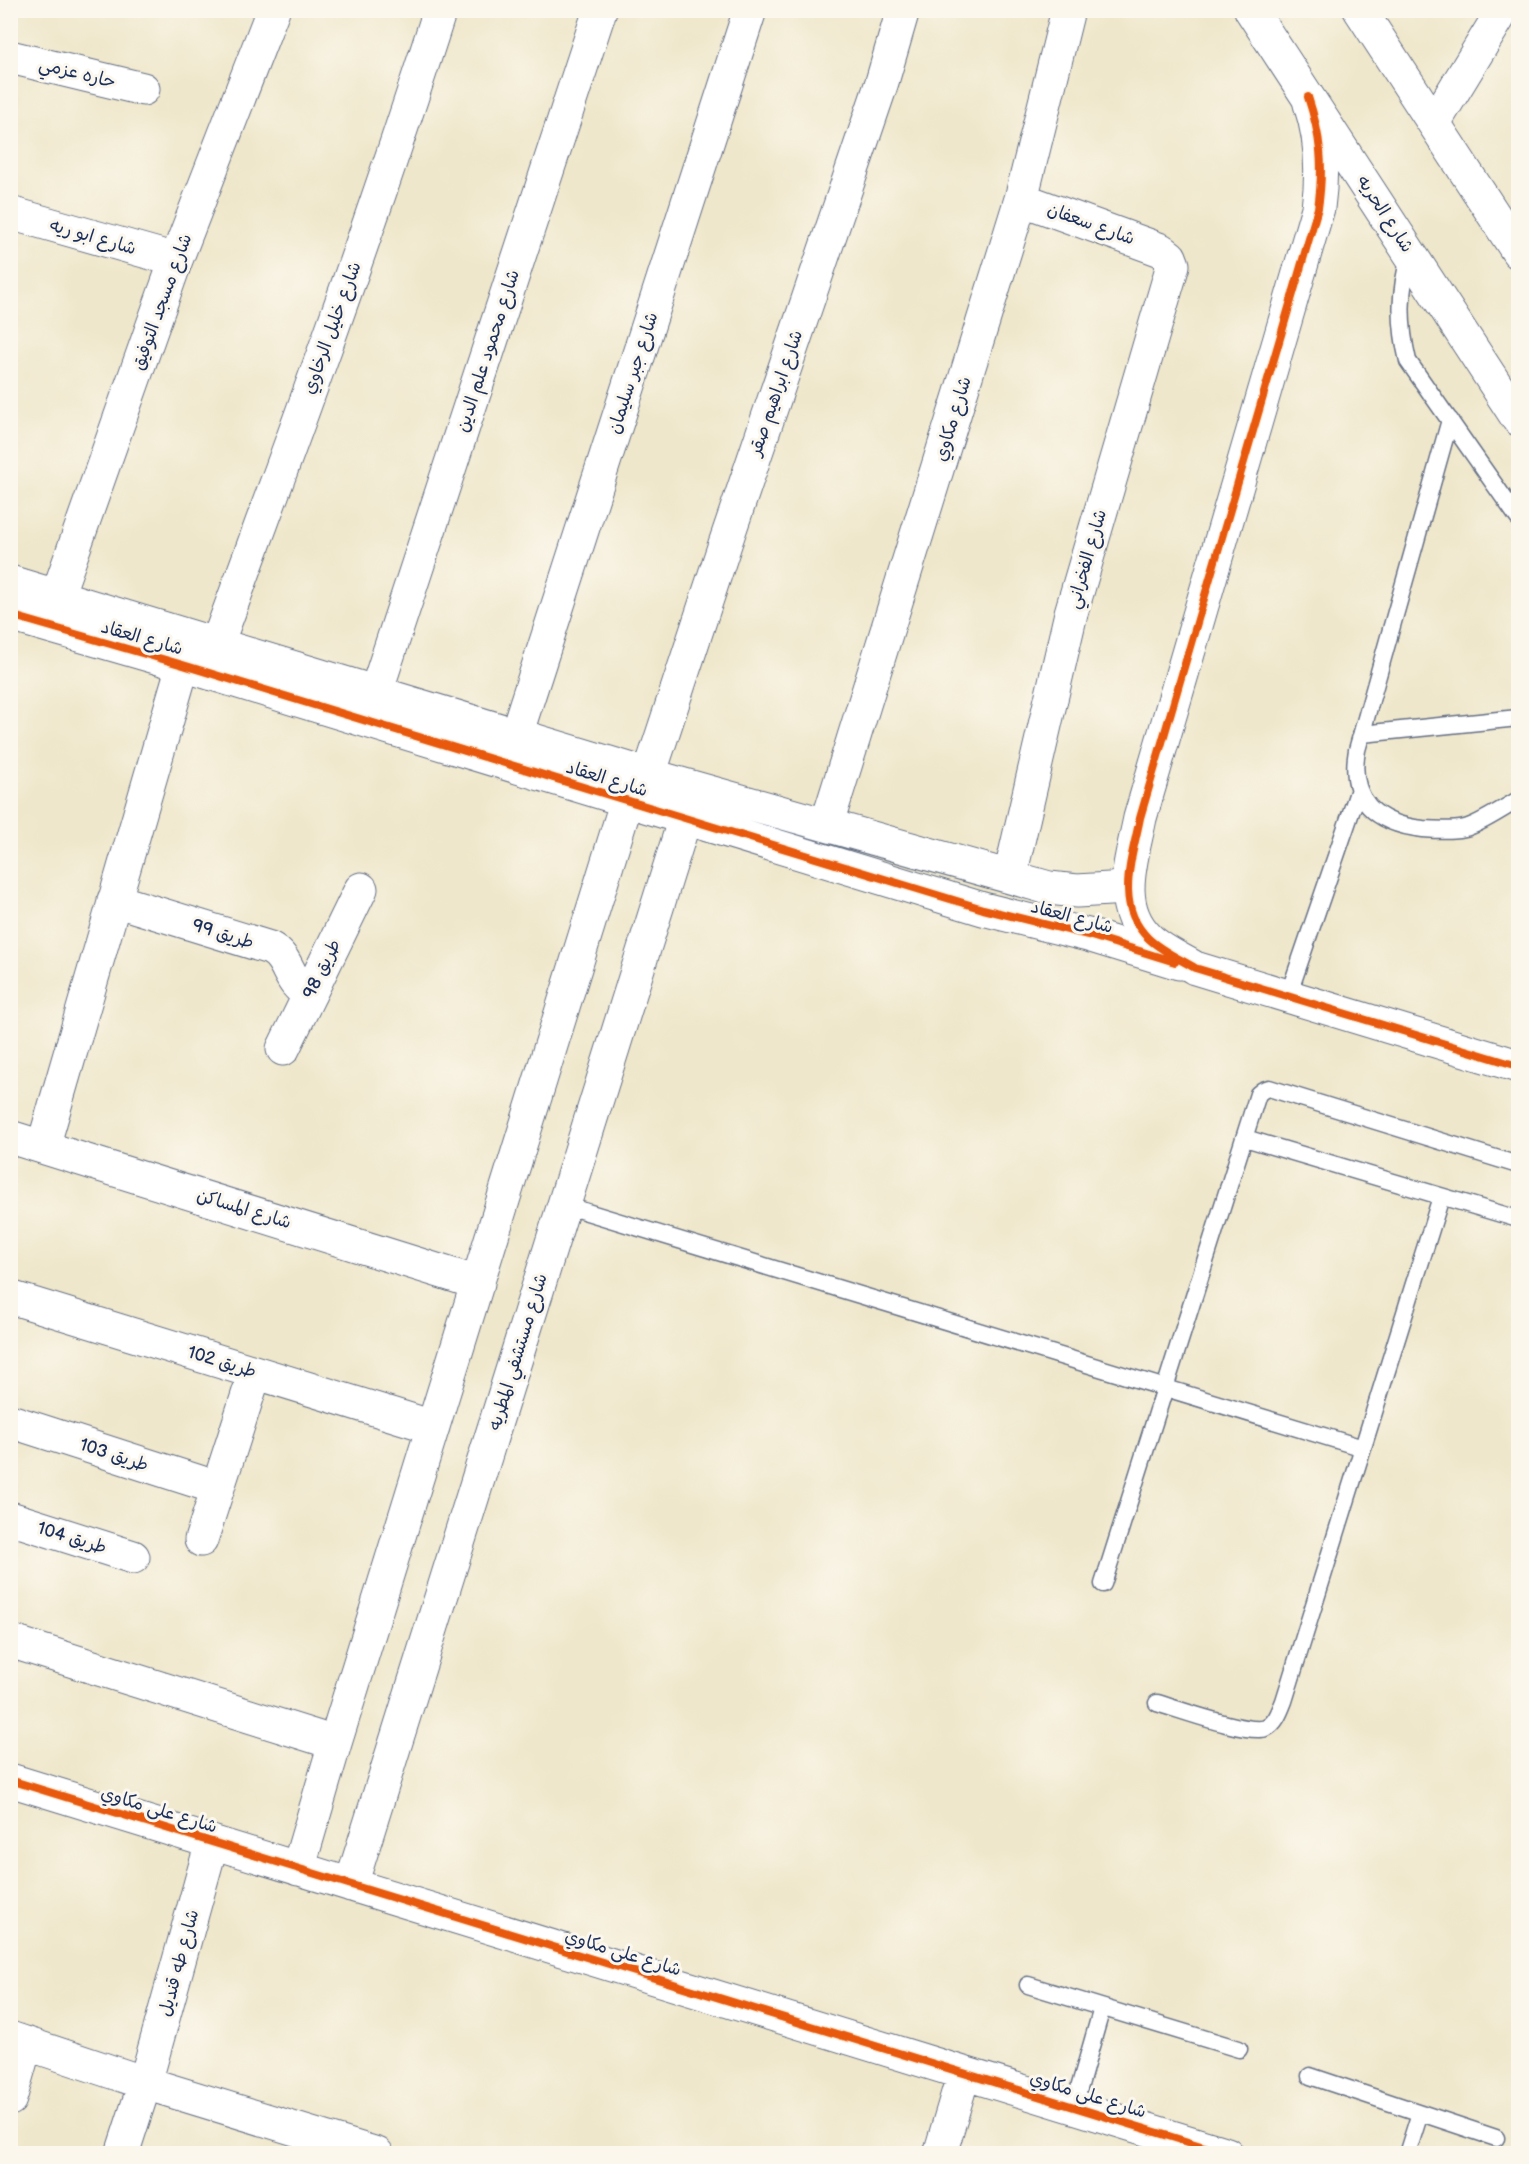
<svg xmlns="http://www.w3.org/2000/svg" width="1529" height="2164" font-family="'Balsamiq Sans','Playpen Sans Arabic',sans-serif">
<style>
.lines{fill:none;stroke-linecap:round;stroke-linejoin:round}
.service-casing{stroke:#656f84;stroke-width:19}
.minor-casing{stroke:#656f84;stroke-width:35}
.tertiary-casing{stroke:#656f84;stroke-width:35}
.secondary-casing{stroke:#656f84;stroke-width:35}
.service{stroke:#fff;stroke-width:16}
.minor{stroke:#fff;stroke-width:33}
.tertiary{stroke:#fff;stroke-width:33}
.secondary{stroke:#fff;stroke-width:33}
.cycleway-casing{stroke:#fbf7ec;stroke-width:11}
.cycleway{stroke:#e8590c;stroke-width:8}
.labels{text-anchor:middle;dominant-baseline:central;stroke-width:6;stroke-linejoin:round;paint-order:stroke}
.street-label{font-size:18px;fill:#1b2f5e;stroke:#fbf7ec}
</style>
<rect width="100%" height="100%" fill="#fbf7ec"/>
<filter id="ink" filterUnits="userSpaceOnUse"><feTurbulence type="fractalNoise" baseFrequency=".0167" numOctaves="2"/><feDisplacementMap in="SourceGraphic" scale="12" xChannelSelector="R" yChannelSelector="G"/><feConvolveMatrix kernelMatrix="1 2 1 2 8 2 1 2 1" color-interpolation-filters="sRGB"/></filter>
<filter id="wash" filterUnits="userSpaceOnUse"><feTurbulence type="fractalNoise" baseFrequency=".008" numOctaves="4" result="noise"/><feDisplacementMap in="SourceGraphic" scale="24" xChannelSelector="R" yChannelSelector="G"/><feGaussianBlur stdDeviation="1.35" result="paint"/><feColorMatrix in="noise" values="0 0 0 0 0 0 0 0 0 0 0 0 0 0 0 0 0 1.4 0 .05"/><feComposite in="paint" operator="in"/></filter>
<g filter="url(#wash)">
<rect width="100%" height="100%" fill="#efe7cb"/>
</g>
<g filter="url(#ink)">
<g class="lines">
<!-- service casing -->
<g class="service-casing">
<path id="service" d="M1410,255C1399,291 1399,323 1408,361L1518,518
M1450,420L1357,750C1348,800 1376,824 1423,829C1437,830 1452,831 1465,828C1479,825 1505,807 1518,800
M1362,734L1518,718
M1288,996L1359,789
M1245,1138L1518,1219
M564,1205L1363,1448
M1103,1584L1258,1094L1263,1090L1269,1088L1518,1165
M1157,1703C1178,1709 1249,1735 1266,1728C1276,1723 1280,1711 1284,1701L1441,1197
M1028,1985L1239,2049
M1310,2076L1496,2138
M1074,2106L1102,2008
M1407,2154L1420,2113"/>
</g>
<!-- minor casing -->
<g class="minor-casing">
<path id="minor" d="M10,57L143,89
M1434,123L1503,10
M10,213L176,260
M10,582L649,775L1049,888L1077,891L1126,888
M57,596L176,260L273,10
M10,615L183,665L983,909L1088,935L1179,963
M217,644C295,434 372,224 440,10
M376,692L600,10
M516,735L750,10
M649,775L725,544L882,82L903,10
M827,824L1021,199L1068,10
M1010,876L1071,613L1173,265L1170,257L1161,250L1021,199
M114,900L270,948C291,959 286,983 310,994
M283,1049L361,889
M10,1137L478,1283
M43,1147L183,665
M10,1297L433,1427
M10,1421L218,1488
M10,1518L133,1557
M201,1540L255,1373
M10,1641L335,1743
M10,1780L1227,2154
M298,1869L335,1743L627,800
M351,1885L685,818
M10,2038L145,2083L377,2154
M10,2099L26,2043
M122,2154L145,2083L212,1842
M940,2154L964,2073"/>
</g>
<!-- tertiary casing -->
<g class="tertiary-casing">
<path id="tertiary" d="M1310,104C1322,139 1323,172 1318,208L1140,818C1132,859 1114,905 1148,938C1160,950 1180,959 1195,968L1518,1066"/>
</g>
<!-- secondary casing -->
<g class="secondary-casing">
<path id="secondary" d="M1251,10L1518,419
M1360,10L1518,252"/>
</g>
<!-- service -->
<use href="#service" class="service"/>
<!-- minor -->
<use href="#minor" class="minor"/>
<!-- tertiary -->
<use href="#tertiary" class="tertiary"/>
<!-- secondary -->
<use href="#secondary" class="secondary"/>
<!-- cycleway casing -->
<g class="cycleway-casing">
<path id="cycleway" d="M1308,97C1321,136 1324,167 1318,208L1140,818C1132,859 1114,905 1148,938C1160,950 1180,959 1195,968L1518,1066
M10,615L183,665L983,909L1088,935L1175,962
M10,1780L1227,2154"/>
</g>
<!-- cycleway -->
<use href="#cycleway" class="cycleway"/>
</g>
</g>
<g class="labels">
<!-- street labels -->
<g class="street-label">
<text transform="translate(77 73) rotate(14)">حاره عزمي</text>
<text transform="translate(1385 214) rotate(57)">شارع الحريه</text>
<text transform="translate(1091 224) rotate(20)">شارع سعفان</text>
<text transform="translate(93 237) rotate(16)">شارع ابو ريه</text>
<text transform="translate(162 302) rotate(-70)">شارع مسجد التوفيق</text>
<text transform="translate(332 328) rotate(-70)">شارع خليل الرخاوي</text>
<text transform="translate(488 351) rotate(-72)">شارع محمود علم الدين</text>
<text transform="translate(633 373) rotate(-72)">شارع جبر سليمان</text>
<text transform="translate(776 393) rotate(-71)">شارع ابراهيم صقر</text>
<text transform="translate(953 419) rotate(-73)">شارع مكاوي</text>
<text transform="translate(1087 559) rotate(-74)">شارع الفخراني</text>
<text transform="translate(142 638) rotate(16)">شارع العقاد</text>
<text transform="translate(607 779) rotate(17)">شارع العقاد</text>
<text transform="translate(1072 917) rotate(15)">شارع العقاد</text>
<text transform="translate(223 934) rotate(17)">طريق 99</text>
<text transform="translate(322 969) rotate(-64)">طريق 98</text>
<text transform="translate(244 1209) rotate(17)">شارع المساكن</text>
<text transform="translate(518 1352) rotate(-73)">شارع مستشفي المطريه</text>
<text transform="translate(222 1362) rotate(17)">طريق 102</text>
<text transform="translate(114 1455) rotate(18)">طريق 103</text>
<text transform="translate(72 1538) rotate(17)">طريق 104</text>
<text transform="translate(159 1810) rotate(17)">شارع على مكاوي</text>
<text transform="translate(623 1953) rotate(17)">شارع على مكاوي</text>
<text transform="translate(179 1963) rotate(-75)">شارع طه قنديل</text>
<text transform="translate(1088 2095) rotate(17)">شارع على مكاوي</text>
</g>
</g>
<!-- margin -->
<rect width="1529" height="2164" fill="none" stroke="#fbf7ec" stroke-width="36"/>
</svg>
